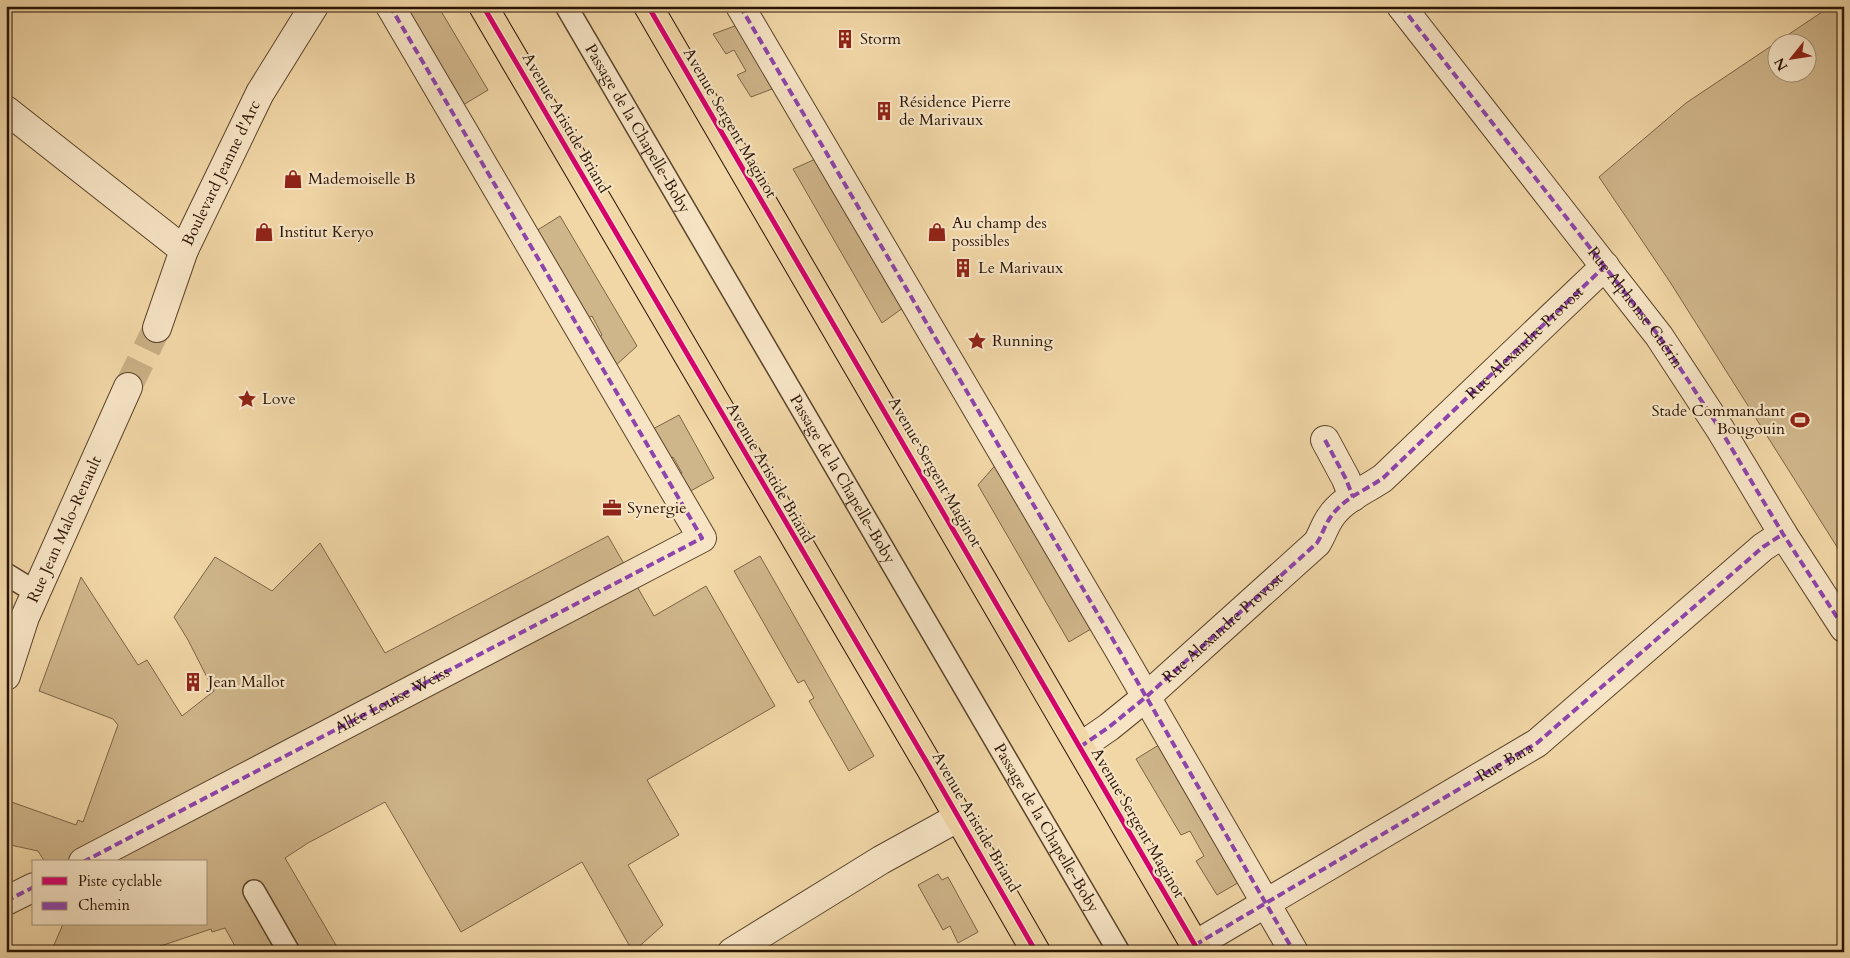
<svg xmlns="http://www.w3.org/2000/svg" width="1850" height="958" font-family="Cardo,serif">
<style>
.green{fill:#cfb58a;stroke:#7c6446;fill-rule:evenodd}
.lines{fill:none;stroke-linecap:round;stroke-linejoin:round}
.minor-tunnel{stroke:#c9af85;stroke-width:28;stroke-dasharray:28 14;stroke-linecap:butt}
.service-casing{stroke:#5b442b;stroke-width:24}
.pedestrian-casing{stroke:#5b442b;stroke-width:30}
.minor-casing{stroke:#5b442b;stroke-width:30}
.primary-casing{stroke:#291302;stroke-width:30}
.service{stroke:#f6e4c5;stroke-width:21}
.pedestrian{stroke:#f6e4c5;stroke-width:28}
.minor{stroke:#f6e4c5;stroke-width:28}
.primary{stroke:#f1d6a6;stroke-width:28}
.quiet{stroke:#8e44ad;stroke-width:4;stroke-dasharray:8 4;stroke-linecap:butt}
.cycleway-casing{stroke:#f6e4c5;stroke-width:8}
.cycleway{stroke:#d6006c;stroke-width:5}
.labels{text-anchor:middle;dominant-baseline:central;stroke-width:4.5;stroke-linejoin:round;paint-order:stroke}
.poi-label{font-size:16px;fill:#291302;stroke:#f6e4c5;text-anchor:start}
.street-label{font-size:16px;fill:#291302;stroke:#f6e4c5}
</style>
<rect width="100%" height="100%" fill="#f1d6a6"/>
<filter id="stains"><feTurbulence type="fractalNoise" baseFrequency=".004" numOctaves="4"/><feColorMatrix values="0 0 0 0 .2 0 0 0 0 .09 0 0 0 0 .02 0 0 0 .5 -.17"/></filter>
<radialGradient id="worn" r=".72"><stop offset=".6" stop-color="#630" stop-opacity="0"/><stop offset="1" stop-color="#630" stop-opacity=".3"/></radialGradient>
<!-- green -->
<path class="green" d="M405,6H438L488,90L463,105Z
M1831,6H1844V558L1670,282L1599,177L1686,103ZM1778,42H1808V72H1778Z
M743,23L780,86L751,97L737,75L746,71L734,50L726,54L713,34Z
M820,157L907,305L882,323L793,169Z
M560,216L637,346L614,367L597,339L602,335L592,316L586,319L536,231Z
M679,415L714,478L687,493L678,476L682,473L673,457L668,460L651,430Z
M999,461L1096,626L1069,642L978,485Z
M608,536L654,616L706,586L775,706L647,780L679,835L628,865L663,925L633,952L582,862L461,932L385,802L308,843L285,858L340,952H230L236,948L225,928L212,932L211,929L143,952H51L63,924H206V862H45L38,851L6,844V800L76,825L78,820L83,822L118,725L113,719L39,691L81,577L138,665L147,660L182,716L214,691L188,640L174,617L215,557L272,591L320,543L385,653Z
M760,556L874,756L849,771L809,701L814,698L804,680L798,683L734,571Z
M1162,743L1243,880L1217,895L1196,861L1204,856L1190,831L1181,835L1136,759Z
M938,874L942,880L948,877L978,932L958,943L950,926L943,930L918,885Z"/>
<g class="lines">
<!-- minor-tunnel -->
<path class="minor-tunnel" d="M128,387L157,328"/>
<!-- service casing -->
<g class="service-casing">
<g id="service">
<path id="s1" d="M566,6L1119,952"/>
<path d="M6,574L37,593"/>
<path d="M254,891L289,952"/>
</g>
</g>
<!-- pedestrian casing -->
<g class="pedestrian-casing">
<g id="pedestrian">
<path d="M740,6L1119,650L1294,952"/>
<path id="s2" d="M83,862L702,538L390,6"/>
<path d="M6,901L34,887"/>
</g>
</g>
<!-- minor casing -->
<g class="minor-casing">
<g id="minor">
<path d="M1401,6L1659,336L1720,429L1783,534L1844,628"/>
<path id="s3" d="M6,110L184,250L260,93L314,6"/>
<path d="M157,328L184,250"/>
<path d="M1325,440L1346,479L1353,497"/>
<path id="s4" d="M6,676L25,617L128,387"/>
<path d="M1080,747L1109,727L1146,697L1317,543C1322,535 1325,525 1330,518C1342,499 1366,490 1383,478L1605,266"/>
<path id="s5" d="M1195,945L1537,743L1763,547L1783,534"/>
<path d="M732,952L881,860L959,817"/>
</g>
</g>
<!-- primary casing -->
<g class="primary-casing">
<path id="primary" d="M483,6L929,766L1036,952
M648,6L1199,952"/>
</g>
<!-- service -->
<use href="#service" class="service"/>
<!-- pedestrian -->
<use href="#pedestrian" class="pedestrian"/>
<!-- minor -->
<use href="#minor" class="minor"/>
<!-- primary -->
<use href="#primary" class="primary"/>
<!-- quiet -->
<g class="quiet">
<path d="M740,6L1119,650L1294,952"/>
<path id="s6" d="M1401,6L1659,336L1720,429L1783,534L1844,628"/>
<path d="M1325,440L1346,479L1353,497"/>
<path id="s7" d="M1080,747L1109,727L1146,697L1317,543C1322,535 1325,525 1330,518C1342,499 1366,490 1383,478L1605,266"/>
<path d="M83,862L702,538L390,6"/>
<path d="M6,901L34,887"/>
<path d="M1195,945L1537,743L1763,547L1783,534"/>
</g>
<!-- cycleway casing -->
<g class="cycleway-casing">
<path id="cycleway" d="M483,6L929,766L1036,952
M648,6L1199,952"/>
</g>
<!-- cycleway -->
<use href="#cycleway" class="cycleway"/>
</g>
<!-- icons -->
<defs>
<g id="building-bare" transform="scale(1.5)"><path d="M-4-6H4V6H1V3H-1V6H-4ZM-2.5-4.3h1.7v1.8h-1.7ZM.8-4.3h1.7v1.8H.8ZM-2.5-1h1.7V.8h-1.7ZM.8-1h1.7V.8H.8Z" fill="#8f2418" stroke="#f6e4c5" stroke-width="2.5" paint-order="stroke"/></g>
<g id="shop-bare" transform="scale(1.5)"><path d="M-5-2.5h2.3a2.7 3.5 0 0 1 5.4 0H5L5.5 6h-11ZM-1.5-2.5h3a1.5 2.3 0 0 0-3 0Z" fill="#8f2418" stroke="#f6e4c5" stroke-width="2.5" paint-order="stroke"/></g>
<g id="sight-bare" transform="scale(1.5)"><path d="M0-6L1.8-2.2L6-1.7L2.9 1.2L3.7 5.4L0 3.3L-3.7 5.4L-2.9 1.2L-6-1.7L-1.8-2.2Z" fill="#8f2418" stroke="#f6e4c5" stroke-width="2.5" paint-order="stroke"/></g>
<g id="stadium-bare" transform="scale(1.5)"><path d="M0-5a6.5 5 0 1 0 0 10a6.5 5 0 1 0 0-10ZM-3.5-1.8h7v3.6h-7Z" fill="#8f2418" stroke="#f6e4c5" stroke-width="2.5" paint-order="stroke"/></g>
<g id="office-bare" transform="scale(1.5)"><path d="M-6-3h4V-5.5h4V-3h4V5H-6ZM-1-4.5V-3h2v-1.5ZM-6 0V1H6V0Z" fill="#8f2418" stroke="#f6e4c5" stroke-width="2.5" paint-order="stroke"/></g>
</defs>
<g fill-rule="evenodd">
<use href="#building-bare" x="845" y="39"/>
<use href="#building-bare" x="884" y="111"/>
<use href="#shop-bare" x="293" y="179"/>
<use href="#shop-bare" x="264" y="232"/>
<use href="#shop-bare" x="937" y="232"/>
<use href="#building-bare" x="963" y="268"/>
<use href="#sight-bare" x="977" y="341"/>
<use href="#sight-bare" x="247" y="399"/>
<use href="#stadium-bare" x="1800" y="420"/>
<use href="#office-bare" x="612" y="508"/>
<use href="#building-bare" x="193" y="682"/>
</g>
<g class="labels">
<!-- poi labels -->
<g class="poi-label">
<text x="860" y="39">Storm</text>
<text x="899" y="102">Résidence Pierre<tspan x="899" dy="18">de Marivaux</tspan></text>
<text x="308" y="179">Mademoiselle B</text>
<text x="952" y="223">Au champ des<tspan x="952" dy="18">possibles</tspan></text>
<text x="279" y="232">Institut Keryo</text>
<text x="978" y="268">Le Marivaux</text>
<text x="992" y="341">Running</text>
<text x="262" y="399">Love</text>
<text x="1785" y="411" text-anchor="end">Stade Commandant<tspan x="1785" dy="18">Bougouin</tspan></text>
<text x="627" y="508">Synergie</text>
<text x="208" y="682">Jean Mallot</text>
</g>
<!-- street labels -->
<g class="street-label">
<text transform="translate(566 123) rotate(60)">Avenue Aristide Briand</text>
<text transform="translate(730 123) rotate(60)">Avenue Sergent Maginot</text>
<text stroke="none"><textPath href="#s1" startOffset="142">Passage de la Chapelle-Boby</textPath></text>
<text stroke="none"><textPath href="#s3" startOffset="312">Boulevard Jeanne d'Arc</textPath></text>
<text stroke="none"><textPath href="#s6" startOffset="382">Rue Alphonse Guérin</textPath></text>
<text stroke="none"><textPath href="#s7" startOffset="604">Rue Alexandre Provost</textPath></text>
<text transform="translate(935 472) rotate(60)">Avenue Sergent Maginot</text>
<text transform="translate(770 473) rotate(60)">Avenue Aristide Briand</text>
<text stroke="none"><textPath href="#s1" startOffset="548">Passage de la Chapelle-Boby</textPath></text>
<text stroke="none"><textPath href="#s4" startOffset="158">Rue Jean Malo-Renault</textPath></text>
<text stroke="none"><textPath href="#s7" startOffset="186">Rue Alexandre Provost</textPath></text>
<text stroke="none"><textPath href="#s2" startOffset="349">Allée Louise Weiss</textPath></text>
<text stroke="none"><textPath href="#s5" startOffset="360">Rue Bara</textPath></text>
<text transform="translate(976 822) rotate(60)">Avenue Aristide Briand</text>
<text transform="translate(1138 823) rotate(60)">Avenue Sergent Maginot</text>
<text stroke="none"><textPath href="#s1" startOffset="952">Passage de la Chapelle-Boby</textPath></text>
</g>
</g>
<!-- margin -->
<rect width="1850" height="958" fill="none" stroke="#f1d6a6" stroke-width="25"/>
<rect x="8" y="8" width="1835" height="943" fill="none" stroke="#291302" stroke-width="2.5"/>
<rect x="12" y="12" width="1825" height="933" fill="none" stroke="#291302"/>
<!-- legend -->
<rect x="32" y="860" width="175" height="65" fill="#f6e4c5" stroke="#a49077"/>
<rect x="42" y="877" width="25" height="8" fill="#d6006c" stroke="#a49077"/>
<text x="78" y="886" font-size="15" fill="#291302">Piste cyclable</text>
<rect x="42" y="902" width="25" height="8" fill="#8e44ad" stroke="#a49077"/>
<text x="78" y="910" font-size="15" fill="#291302">Chemin</text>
<!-- north arrow -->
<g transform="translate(1792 58) rotate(240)"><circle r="24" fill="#f6e4c5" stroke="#a49077"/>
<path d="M0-4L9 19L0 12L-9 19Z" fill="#8f2418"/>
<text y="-8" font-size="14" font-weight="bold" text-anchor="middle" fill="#291302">N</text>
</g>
<rect width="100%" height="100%" filter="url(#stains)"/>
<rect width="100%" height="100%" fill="url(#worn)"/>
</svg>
